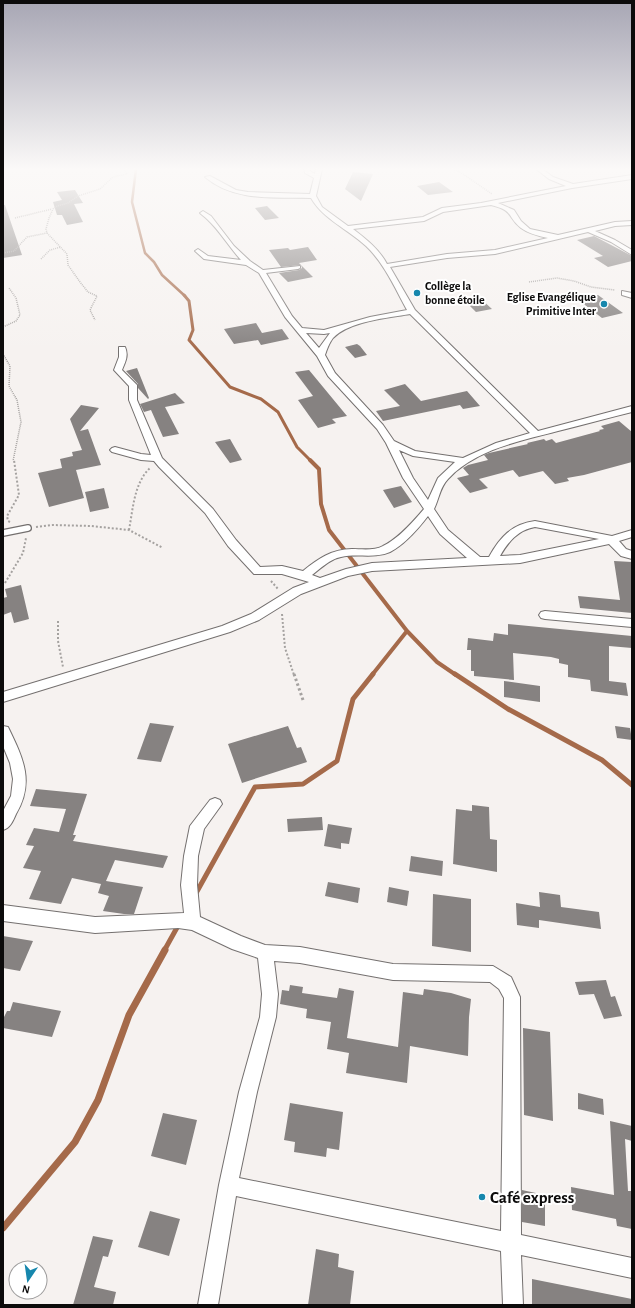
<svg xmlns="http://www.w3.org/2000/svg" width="635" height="1308" font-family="'Alegreya Sans',sans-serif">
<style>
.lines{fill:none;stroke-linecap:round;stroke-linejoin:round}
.stream-far4{stroke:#a56a4a;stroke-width:2.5}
.stream-far3{stroke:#a56a4a;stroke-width:3}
.stream-far2{stroke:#a56a4a;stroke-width:4}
.stream-far1{stroke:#a56a4a;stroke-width:5}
.stream{stroke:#a56a4a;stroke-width:7}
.building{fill:#868281}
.service-casing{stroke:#74706f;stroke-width:8}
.minor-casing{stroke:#74706f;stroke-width:2}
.path-far2{stroke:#a5a2a0;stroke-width:1.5;stroke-dasharray:1 1;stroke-linecap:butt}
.path-far1{stroke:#a5a2a0;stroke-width:2;stroke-dasharray:2 2;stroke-linecap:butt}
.path{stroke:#a5a2a0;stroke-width:3;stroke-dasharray:2.5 2.5;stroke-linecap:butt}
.service{stroke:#fff;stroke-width:5.5}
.minor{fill:#fff;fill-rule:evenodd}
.poi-dot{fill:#1687ad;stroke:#fff;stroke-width:1.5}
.labels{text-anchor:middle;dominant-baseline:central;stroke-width:4;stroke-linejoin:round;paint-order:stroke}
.far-poi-label{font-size:12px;font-weight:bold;fill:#0c0b0b;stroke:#fff;text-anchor:start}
.near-poi-label{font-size:17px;font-weight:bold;fill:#0c0b0b;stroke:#fff;text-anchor:start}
</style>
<rect width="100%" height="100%" fill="#f6f2f0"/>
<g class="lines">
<!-- stream-far4 -->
<path class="stream-far4" d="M136,169L132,202L145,253L154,262L162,275L185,296"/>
<!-- stream-far3 -->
<path class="stream-far3" d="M184,295L189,301L193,330L189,340L230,387L261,399L278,412L297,447L311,461"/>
<!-- stream-far2 -->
<path class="stream-far2" d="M310,460L319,469L321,504L329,530L407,631L437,662L456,675
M372,675L407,631"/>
<!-- stream-far1 -->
<path class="stream-far1" d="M455,674L508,709L602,760L632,785
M195,895L255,787L303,784L337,761L353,699L373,674
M164,951L179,924"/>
<!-- stream -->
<path class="stream" d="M3,1228L75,1142L98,1100L129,1015L165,950"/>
</g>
<!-- building -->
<path class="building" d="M353,172L373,174L361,201L345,189Z
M439,182L453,192L428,195L417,186Z
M75,190L83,203L74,204L83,222L67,225L62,215H57L53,202L62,200L57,192Z
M3,205H5L22,255L3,258Z
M267,206L279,218L265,220L255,208Z
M594,236L632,256V261L608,267L594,258L603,256L577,240Z
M308,247L317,260L299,263L301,265L281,267L269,250L288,248L290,250Z
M301,265L313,277L288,282L279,273L299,270L302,268Z
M598,295L623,313L602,318L577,299Z
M481,299L492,309L476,312L466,302Z
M256,323L262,333L282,329L289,339L261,345L258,340L234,344L224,329Z
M357,344L360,346L367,355L355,358L345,347Z
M137,368L149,398L148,399L138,388V384L126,371Z
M309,370L347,416L332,419L336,423L318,428L298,400L313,396L295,372Z
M405,384L421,401L467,391L480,406L463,409L460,405L383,421L376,411L400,406L384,390Z
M175,393L185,403L165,407L179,434L163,437L151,410L144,412L140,404Z
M81,405L99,408L80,431L88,429L101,465L76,470L84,498L49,507L38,473L62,468L60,459L73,456L72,452L82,450L70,419Z
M619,421L632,432V462L584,475L567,478L569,481L555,484L543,471L519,477L513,470L479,479L488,488L470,493L457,478L469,475L463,468L468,465L488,460L484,455L489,453L528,444L527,443L544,439L546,441L552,439L556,443L600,431L599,430L604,429L601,426Z
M230,439L242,460L230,463L215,442Z
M401,486L412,502L394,508L383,490Z
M104,488L109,508L90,512L85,492Z
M614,561L632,562V613L580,608L578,596L620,600Z
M21,585L29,619L14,623L11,612L3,615V598L7,597L5,589Z
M508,624L632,636V648L609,646V681L626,683L628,696L591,691L590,680L568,677V665L559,663V659L551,657L513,653L514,680L474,676V671H471V650H467L468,638L493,641L494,633L508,635Z
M504,681L540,686V702L504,697Z
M150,723L174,726L161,762L137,759Z
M288,726L297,748L301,747L307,762L242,783L228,744Z
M615,726L630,728L632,740L617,738Z
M36,789L87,794L73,835H76L73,841L168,856L163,868L115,860L106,881L143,887L134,914H124L103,911L109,896L98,893L101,884L72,878L61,904L29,899L41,871L23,868L34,846L26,845L34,828L59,832L66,809L30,806Z
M472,805L489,807L490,839L497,840V872L453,864L456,809L472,811Z
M322,817L323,830L288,832L287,819Z
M328,824L352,828L349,844L341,843V849L324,846Z
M411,856L443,861L442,876L409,871Z
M328,882L360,888L358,903L325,896Z
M389,887L409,891L407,906L387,902Z
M539,892L560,895L561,907L599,912L601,929L539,920V928L517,925L516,903L540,907Z
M433,894L471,899V952L432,946Z
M3,936L33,941L20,971L3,968Z
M606,980L611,997L615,996L622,1016L604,1019L594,994L579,995L575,982Z
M290,985L303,987L302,993L337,998L339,988L354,991L347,1038L398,1047L403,992L423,995L424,989L451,993L471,999L469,1017L468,1056L410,1046L407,1083L346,1073L349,1053L327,1049L331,1022L306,1018L307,1009L280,1004L282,990L289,991Z
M13,1002L61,1011L52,1037L3,1028V1019L7,1011H10Z
M523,1028L550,1032L553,1121L524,1115Z
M578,1093L603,1099L604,1115L578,1109Z
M290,1103L343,1112L339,1150L327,1148L326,1157L294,1152L295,1142L284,1140Z
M163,1113L197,1120L186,1165L151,1156Z
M610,1121L632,1126V1141L625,1139L628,1191H632V1229L617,1226L616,1219L572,1210L571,1187L614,1195Z
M522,1190L545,1195V1226L522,1222Z
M150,1211L180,1219L169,1256L138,1247Z
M93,1236L113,1240L108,1257L103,1256L94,1287L116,1292L113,1305H73Z
M316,1249L339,1254L338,1267L354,1271L350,1305H308Z
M532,1279L632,1299V1305H532Z"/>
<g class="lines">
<!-- service casing -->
<g class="service-casing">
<path id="service" d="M3,533L28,528"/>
</g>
<!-- minor casing -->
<g class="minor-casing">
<path id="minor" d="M304,169H310V171L315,174L316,169H322L316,196L322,207L348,226L423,217L442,208L481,203L566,186L549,179L536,169H542L553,177L573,184L632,175V179L572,188L498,203L514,210L521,221L530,229L558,235L615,222L632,221V225L615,226L595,231L615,240L632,250V255L611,242L588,232L495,254L447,258L390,267L415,310L538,431L632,406V412C607,418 583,425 558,431C521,441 475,449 448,479C440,487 439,499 434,509L448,530L480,557H489C500,537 512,524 535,521L612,536L632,530V537L619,541L626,549L632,551V559L621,556L609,544L520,563L372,571L348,576L301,594L259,620L230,632L3,702V692L222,626L251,614L293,588L309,582L282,574H254L228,546L205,513L159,467L154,461L141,460L112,452L110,450L112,448L115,447L141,454L151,455L129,400V386L114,370L119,357V347H125C129,356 125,362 122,370L137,385V400L162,458L213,509L236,540L260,567L282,566L303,571C318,559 332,549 352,549C361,549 374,551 383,546C398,539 413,522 424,509L403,478L386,443L377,429L328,376L317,356L285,317L259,273L246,265L204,259L195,251L198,249L208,256L241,260C229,247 220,231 207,219C205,217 202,215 200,213L203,211L211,216L234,246L250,261L263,270L300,266V268L298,269L266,273L292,316L302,328L324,330L370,317L407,310C395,288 384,263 366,246C348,229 324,220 311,198C276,197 234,202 205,177L210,176L236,190L248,192L310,194L314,178L305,173ZM491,205C515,211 506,216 521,228C529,234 539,236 548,238L495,250L447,254L387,264C379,249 366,239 353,229L424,221L443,212ZM410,314L530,433L496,443L463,458L415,451L394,441L383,425L335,373L325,355C327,349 329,343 333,338C349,321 388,318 410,314ZM306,333L324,334L330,333L319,348ZM399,450L413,456L455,462L438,478L428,500L413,478ZM428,516L440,534L467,558L372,563L346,569L320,578L312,575C321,568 330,559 341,557C357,553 374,559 390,552C404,545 418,529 428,516ZM535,527L599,539L520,555L500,556C508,542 518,530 535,527Z
M622,291L632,293V298L622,295Z
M545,611L632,619V627L545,619L541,618L539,615L541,612Z
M3,726L8,727C23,758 35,782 16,814C13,821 10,828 3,830V811L11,796L13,779L10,763L3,746Z
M215,798L220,800L222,804L204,829L198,856L197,885L200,917L241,936L265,945L300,947L393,964L493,966L511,977L520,997L521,1235L632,1258V1278L521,1255L523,1305H503L501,1251L236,1196L218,1305H198L219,1185L239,1092L260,1017L262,994L258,958L232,949L192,930L178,928L95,933L3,921V905L95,917L184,913L181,885L184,856L190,826L210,800ZM274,961L300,963L393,980L490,982L499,989L504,998L501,1231L239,1178L257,1092L276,1017L278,994Z"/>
</g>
<!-- path-far2 -->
<path class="path-far2" d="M452,169L460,172L492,194
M15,218L52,209
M47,233L67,254L68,265L80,282L88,292L97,296L90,310L95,320
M3,253L14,251L27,237L47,233L46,229L49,218L53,209L57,206L68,203L78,196L100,189L113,177L127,174L124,169
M41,259L50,250L61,247
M529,282L557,278L574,281L591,287L615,290
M3,327L16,321L20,315L16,298L9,288
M3,354L10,366L9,386L17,400L21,422L13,461"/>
<!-- path-far1 -->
<path class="path-far1" d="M10,522L8,521L7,516L19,495L14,460
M36,527L53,525L91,526L129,530L163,548
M129,530C133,509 134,483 150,468
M271,581L278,589
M5,583L23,553L26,538
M282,614L285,648L294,675
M58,621V641L63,667"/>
<!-- path -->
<path class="path" d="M294,674L303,700"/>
<!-- service -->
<use href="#service" class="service"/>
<!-- minor -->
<use href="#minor" class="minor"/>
</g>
<!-- sky -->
<linearGradient id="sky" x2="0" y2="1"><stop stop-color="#a7a6b4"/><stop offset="0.48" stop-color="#fbf9f8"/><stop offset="1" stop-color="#fbf9f8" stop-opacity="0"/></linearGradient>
<rect width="635" height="352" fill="url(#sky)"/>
<!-- markers -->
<g class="poi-dot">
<circle cx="417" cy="293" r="4"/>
<circle cx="604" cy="304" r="4"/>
<circle cx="482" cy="1197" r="4"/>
</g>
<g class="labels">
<!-- far-poi labels -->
<g class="far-poi-label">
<text x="425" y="286">Collège la<tspan x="425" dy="14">bonne étoile</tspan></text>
<text x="596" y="297" text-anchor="end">Eglise Evangélique<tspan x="596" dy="14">Primitive Inter</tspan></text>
</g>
<!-- near-poi labels -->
<g class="near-poi-label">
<text x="490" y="1197">Café express</text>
</g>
</g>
<!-- border -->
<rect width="635" height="1308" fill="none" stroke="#0c0b0b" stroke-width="8"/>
<!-- north arrow -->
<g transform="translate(28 1280) rotate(193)"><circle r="19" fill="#ffffff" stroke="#9e9d9d"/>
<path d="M0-3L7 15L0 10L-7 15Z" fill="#1687ad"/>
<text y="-6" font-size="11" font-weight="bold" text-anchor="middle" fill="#0c0b0b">N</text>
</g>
</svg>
